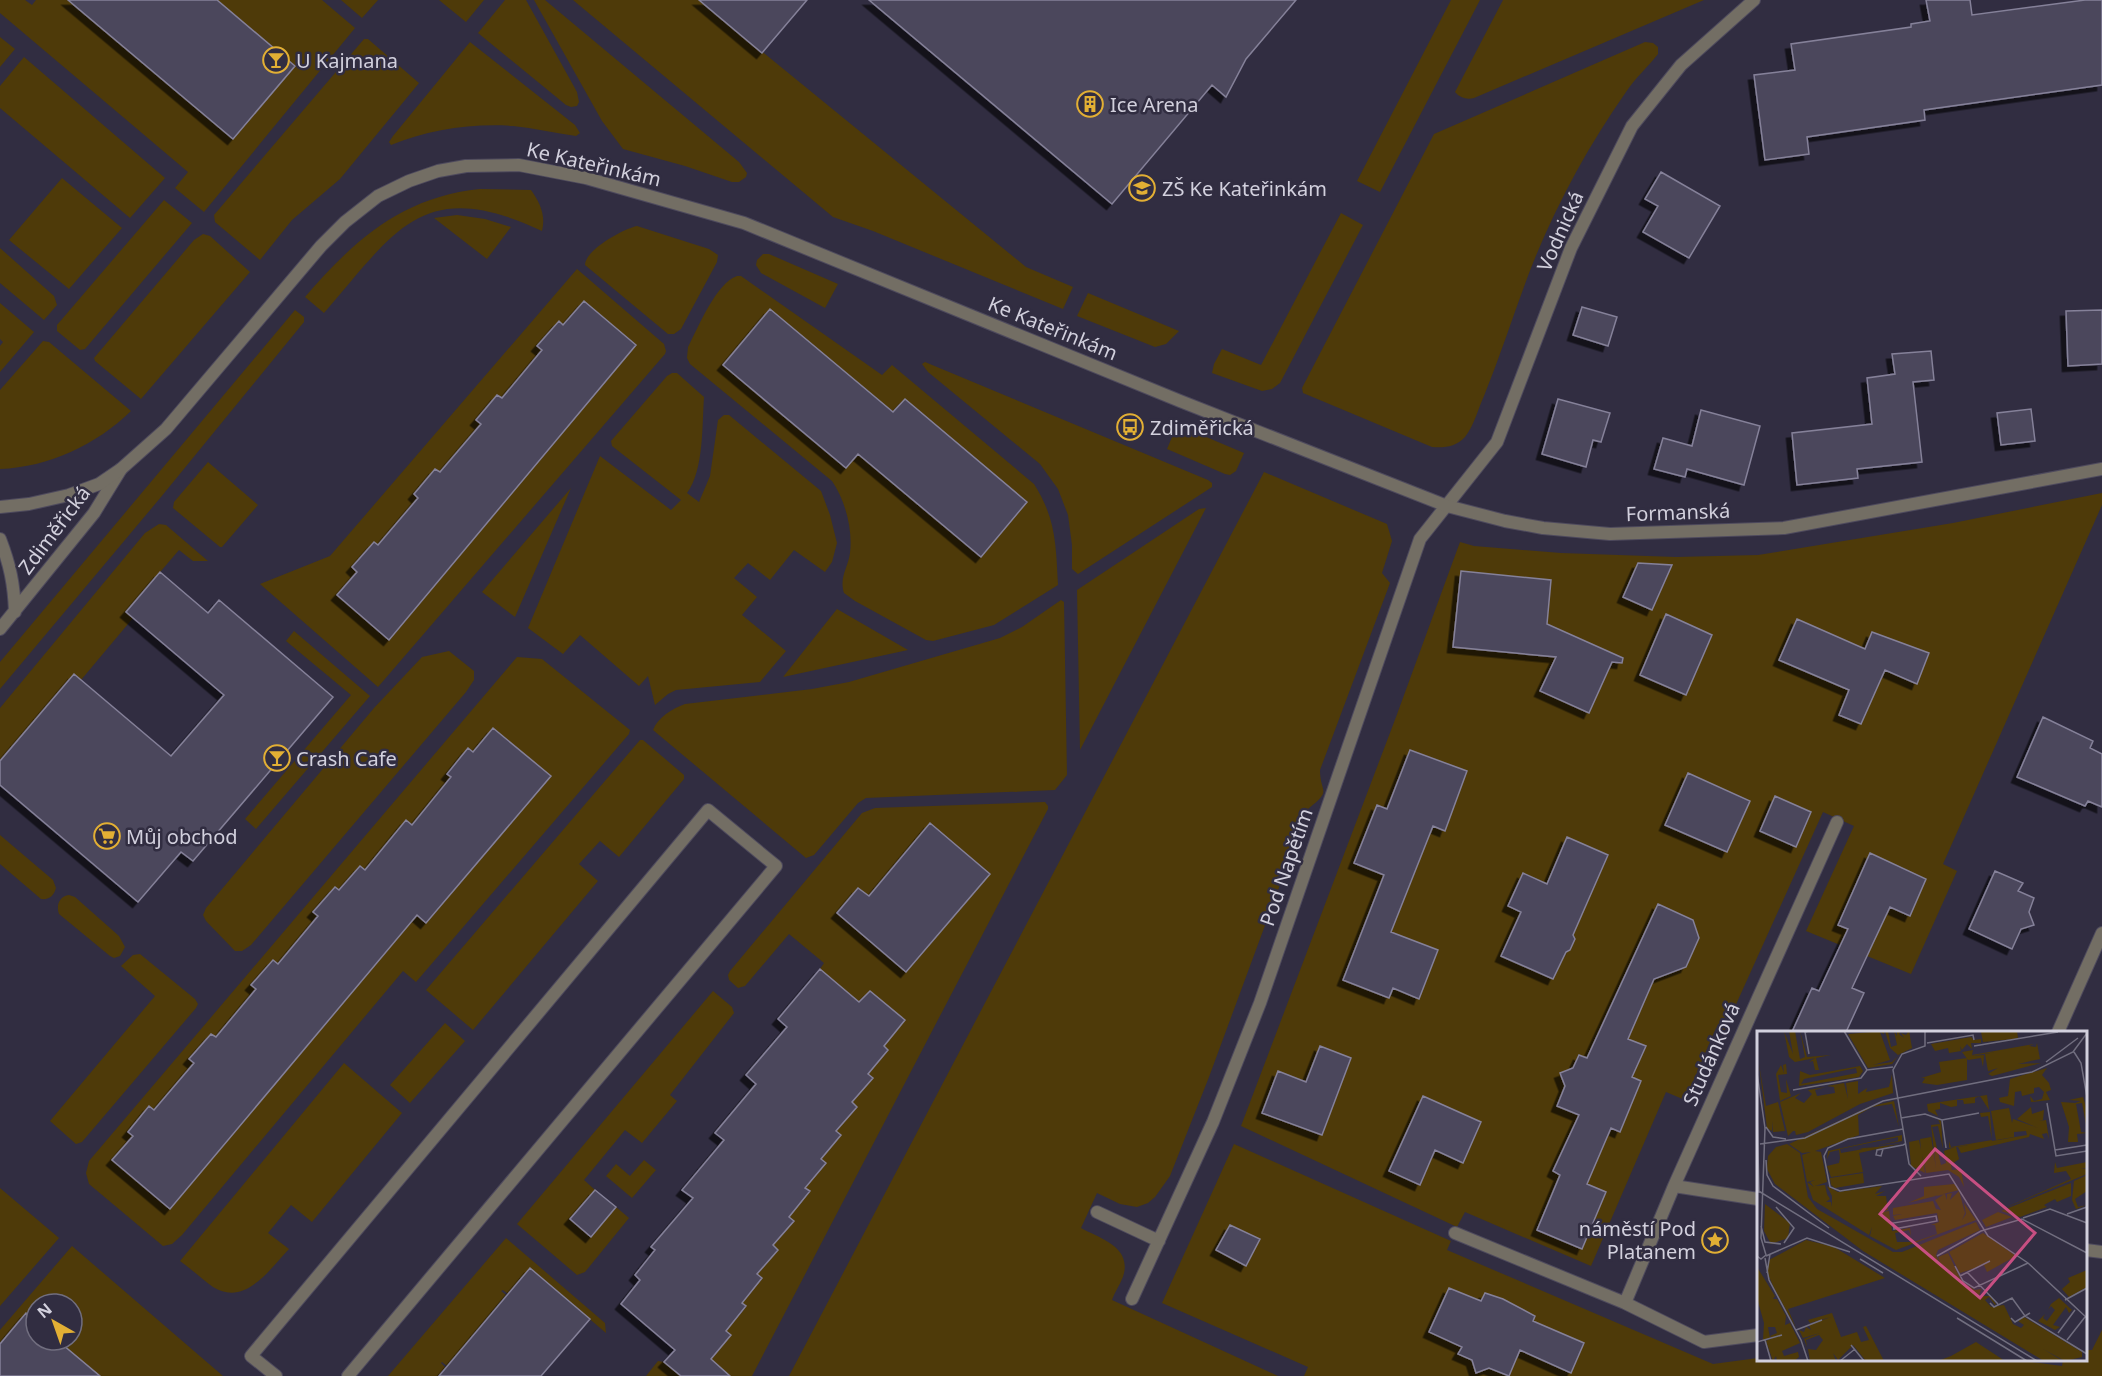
<svg xmlns="http://www.w3.org/2000/svg" width="2102" height="1376" font-family="'Noto Sans',sans-serif">
<style>
.green{fill:#4e3a09;fill-rule:evenodd}
.building{fill:#4b475c;stroke:#858199;stroke-width:1.5;filter:url(#shadow)}
.lines{fill:none;stroke-linecap:round;stroke-linejoin:round}
.minor-casing{stroke:#4e4a5d;stroke-width:14}
.tertiary-casing{stroke:#4e4a5d;stroke-width:14}
.minor{stroke:#736e64;stroke-width:12}
.tertiary{stroke:#736e64;stroke-width:12}
.labels{text-anchor:middle;dominant-baseline:central;stroke-width:5;stroke-linejoin:round;paint-order:stroke}
.poi-label{font-size:20px;fill:#d2d0dd;stroke:#312d41;text-anchor:start}
.street-label{font-size:20px;fill:#d2d0dd;stroke:#312d41}
.inset-road{fill:none;stroke:#716e7f;stroke-width:1.5}
.view{fill:#c74f82;fill-opacity:0.15;stroke:#c74f82;stroke-width:3}
.inset-edge{fill:none;stroke:#d2d0dd;stroke-width:3}
</style>
<defs>
<filter id="shadow"><feDropShadow dx="-5.5" dy="5.5" stdDeviation="0" flood-color="#0009"/></filter>
</defs>
<rect width="100%" height="100%" fill="#312d41"/>
<!-- green -->
<path class="green" d="M0,0H25L32,5L36,0H68L233,139L295,66L217,0H322L355,28L204,212L175,188L188,172L0,13Z
M341,0H378L362,18Z
M439,0H484L466,22Z
M505,0H526L577,92L579,102L577,106L571,107L566,105L478,33Z
M534,0H545L739,162L747,173L746,177L739,182H732L685,166L623,149L602,121Z
M573,0H699L1026,267L1073,287L1063,309L873,231L833,217Z
M1451,0H1480L1380,192L1357,181Z
M1503,0H1704L1474,98C1467,100 1460,98 1455,92Z
M0,37L15,49L0,67Z
M364,39H368L419,83L340,179L292,220L260,260L215,222L214,215Z
M470,42L575,125L580,133L576,136C555,133 534,128 513,126C472,123 428,130 391,145L389,142L393,136Z
M1645,42L1653,43L1658,47V54C1648,67 1635,78 1626,92C1588,146 1555,207 1531,268C1515,310 1501,354 1484,396C1478,409 1474,426 1465,437C1456,447 1444,448 1432,447L1303,393L1302,388L1434,134Z
M24,57L165,178L130,218L0,108V86Z
M62,178L122,228L69,289L9,240Z
M480,189L531,190C540,203 546,215 542,231C423,175 396,230 324,313L305,297C354,240 402,197 480,189Z
M164,200L192,223L85,349L80,350L57,331V325Z
M1341,213L1363,225L1280,383L1272,389L1262,391L1212,373L1214,364L1222,349L1261,365Z
M457,215L485,219L511,227L487,259L434,218Z
M637,226L709,249L718,255L717,262L681,329L674,334H668L585,265C585,250 623,229 637,226Z
M203,234L210,236L250,272L141,399L95,361L94,358L194,240Z
M0,248L54,296L57,305L44,320L0,283Z
M763,254H769L838,284L825,308L761,273L756,265L757,260Z
M577,269L664,344L666,351L665,354L378,687L260,584L330,556ZM584,301L635,345L389,640L337,595L419,499L414,494L435,469L440,472L481,424L476,419L497,395L502,398L542,350L537,346L559,321L563,325Z
M737,276H741L882,375L892,365L1034,484C1056,518 1056,546 1058,585L994,625L933,641L926,640L855,601L844,593C839,577 848,568 850,553C853,529 845,500 832,481L690,364L687,358L688,347C698,328 716,283 737,276ZM770,310L893,412L905,399L929,419L937,434L941,429L1027,502L981,557L858,454L845,468L723,365Z
M1088,293L1179,331L1166,344L1155,347L1077,316Z
M0,303L34,332L0,372V346L3,342L0,339Z
M295,310L304,317V322L161,497L0,689V662Z
M43,341L49,342L131,411C96,445 49,467 0,469V390Z
M925,362L1208,480L1212,483V487L1078,574L1072,569V545L1068,515L1058,489L1040,464L928,372L922,364Z
M672,373H677L704,397C702,425 704,470 687,493L699,502L710,476L718,420L724,415H729L821,491L830,515L837,543L832,562L825,572L794,550L770,580L748,563L734,578L757,597L742,615L786,651L760,682L676,690L668,694L655,705L648,676L639,686L580,635L563,654L528,628L600,456L671,510L681,500L612,446L611,441L667,376Z
M1192,431L1244,453L1236,471L1230,475L1225,474L1167,449L1172,437Z
M208,462L258,505L222,547H220L173,508L174,502Z
M1264,472L1387,524L1392,541L1382,573L1390,583L1320,770C1320,794 1333,789 1308,809L1209,1077L1170,1176L1155,1197L1148,1203L1137,1207L1120,1204L1097,1193L1081,1228C1099,1238 1130,1246 1124,1273C1122,1282 1115,1291 1112,1300L1278,1376H789Z
M571,488L515,617L482,592Z
M2102,493V505L1943,864L1957,871L1911,974L1806,931L1854,826L1823,812L1724,1031L1716,1028L1685,1100L1666,1092L1591,1266L1465,1212L1457,1227L1241,1126L1396,717L1460,542L1474,546L1561,553L1676,557L1758,555L1953,523Z
M1206,508L1080,750L1077,590L1199,509Z
M159,524L166,525L208,561H193L179,550L126,612L133,618L81,680L74,674L0,761V708L145,533Z
M1061,600L1064,602L1067,775L1055,790L866,798L858,803L814,855L806,858L653,730C658,717 672,709 685,704L812,689L849,682L1000,638L1022,627Z
M837,609L908,650L783,677Z
M294,631L370,696L256,829L245,819L351,695L286,641Z
M449,651L474,671V680L466,692L251,945L242,951H235L206,921L203,915L206,908L374,708L422,657Z
M517,657L542,659L630,730L629,734L416,982L403,971L182,1235L172,1244L163,1246L89,1184L86,1173L89,1161ZM493,728L551,776L427,922L417,915L170,1208L112,1160L133,1136L128,1132L149,1106L154,1110L194,1063L189,1059L211,1034L216,1037L256,989L252,985L273,960L278,964L318,916L313,912L335,887L339,890L390,850L406,821L412,825L451,777L447,773L468,748L473,752Z
M640,740H643L684,775V779L619,857L600,841L579,864L598,881L473,1030L426,990Z
M1045,802L1048,806V809L752,1376H705L711,1359L731,1335L726,1331L746,1307L742,1303L762,1279L757,1274L778,1250L773,1245L793,1222L789,1217L810,1192L805,1188L826,1164L821,1159L841,1135L836,1131L857,1107L852,1102L872,1078L868,1074L888,1050L884,1046L905,1020L870,991L859,1002L820,969L824,963L789,934L745,986L738,988L729,980L728,975L730,971L862,813L875,808ZM930,824L938,935L906,972L837,913L858,888L869,896Z
M0,835L53,880L56,888C54,895 50,900 41,899L0,864Z
M69,895L75,897L119,936L125,947L120,956L114,958L110,956L59,914C56,906 59,896 69,895Z
M140,954L195,999L198,1004L196,1008L82,1142L76,1144L50,1121L155,996L121,966L133,955Z
M713,991L732,1007L734,1013L670,1095L677,1101L642,1143L625,1130L584,1180L595,1190L571,1220L591,1236L616,1207L629,1218L585,1272L577,1275L517,1224Z
M445,1023L465,1041L410,1103L390,1085Z
M344,1063L402,1113L312,1222L291,1205L268,1233L289,1249C270,1269 245,1307 213,1287C202,1279 191,1269 180,1261Z
M1234,1144L1451,1241L1447,1250L1713,1364L1758,1358V1360H2016L2062,1366L2063,1360H2086V1350H2092L2102,1330V1376H1304L1308,1367L1162,1303Z
M644,1160L656,1170L632,1198L606,1176L616,1164L630,1176Z
M0,1188L59,1238L0,1306Z
M506,1238L605,1323L606,1333L530,1268L508,1294L503,1290L501,1291L506,1295L447,1366L442,1362L441,1363L446,1368L439,1376H388Z
M72,1246L223,1376H100L63,1345L48,1340H72V1304H36V1322L26,1314L0,1344V1330Z
M658,1361L664,1362L681,1376H646Z"/>
<!-- building -->
<path class="building" d="M68,0H217L295,66L233,139Z
M699,0H807L762,53Z
M869,0H1296L1246,59L1226,97L1212,85L1112,204Z
M1926,0H1970L1972,15L2085,0H2102V85L1924,110L1925,120L1807,137L1809,154L1765,160L1754,75L1795,70L1791,44L1911,27V24L1930,21Z
M1661,172L1720,206L1689,258L1643,232L1658,206L1645,199Z
M584,301L636,345L389,640L337,595L357,572L352,567L374,542L378,545L418,498L414,494L435,469L440,472L481,424L476,420L497,395L502,398L542,350L537,346L559,321L563,325Z
M1582,307L1617,317L1608,346L1573,335Z
M770,309L893,412L905,399L1027,502L981,557L858,454L846,468L723,365Z
M2102,310V364L2068,366L2066,311Z
M1931,351L1934,380L1913,382L1922,462L1857,469L1858,478L1797,485L1792,433L1872,424L1867,378L1895,374L1892,354Z
M1558,399L1610,413L1601,442L1593,440L1586,467L1542,454Z
M2031,409L2035,441L2001,445L1997,413Z
M1701,410L1760,426L1744,485L1687,469L1685,477L1654,469L1663,438L1692,446Z
M1638,563L1672,565L1652,610L1623,597Z
M1461,571L1551,580L1547,624L1623,658L1622,663L1612,662L1589,713L1540,691L1556,657L1453,647Z
M160,572L208,613L219,600L333,697L193,861L181,852L138,902L0,785V761L74,674L171,756L224,695L126,612Z
M1666,614L1712,635L1686,695L1640,675Z
M1797,619L1865,649L1872,632L1929,653L1917,684L1885,670L1861,724L1839,715L1849,690L1779,660Z
M2043,717L2093,741L2090,748L2102,754V807L2088,801L2085,806L2017,777Z
M493,728L551,776L426,923L417,915L170,1209L112,1160L133,1136L128,1132L149,1106L154,1110L194,1063L189,1059L211,1034L216,1037L256,989L251,985L273,960L278,964L318,916L313,912L335,887L339,890L360,866L365,870L406,820L412,825L451,777L447,774L468,748L473,752Z
M1410,750L1467,771L1445,831L1433,826L1391,932L1438,950L1419,999L1393,988L1389,998L1343,980L1384,875L1354,863L1377,805L1387,809Z
M1688,773L1750,801L1727,852L1665,825Z
M1775,796L1811,812L1796,847L1760,831Z
M930,823L990,874L906,972L837,913L858,888L869,896Z
M1567,837L1608,855L1573,935L1575,939L1570,950L1566,952L1553,979L1501,956L1521,912L1508,906L1523,873L1547,884Z
M1870,853L1926,879L1910,916L1890,907L1852,988L1864,993L1846,1032H1792L1812,988L1819,991L1848,929L1838,925Z
M1995,871L2023,883L2018,891L2034,898L2029,912L2034,925L2021,929L2012,949L1969,929Z
M1658,904L1693,920L1699,938L1686,967L1654,979L1628,1039L1646,1046L1632,1077L1641,1081L1620,1132L1611,1128L1587,1184L1606,1192L1582,1249L1537,1230L1560,1175L1553,1171L1579,1115L1557,1106L1565,1086L1560,1073L1573,1068L1579,1055L1587,1058Z
M820,969L859,1002L870,991L905,1020L884,1046L888,1050L868,1074L873,1078L852,1102L857,1107L836,1131L841,1135L821,1159L826,1163L805,1188L810,1191L789,1217L794,1221L773,1245L778,1250L757,1274L762,1278L742,1303L746,1306L726,1331L731,1335L711,1359L730,1376H681L664,1362L675,1350L621,1304L640,1280L635,1275L655,1250L651,1247L693,1198L682,1190L724,1140L715,1133L756,1084L746,1075L787,1027L778,1019Z
M1320,1046L1351,1058L1322,1135L1262,1113L1278,1071L1306,1082Z
M1423,1096L1481,1122L1463,1163L1435,1150L1420,1185L1389,1171Z
M595,1190L616,1207L591,1237L570,1219Z
M1230,1225L1260,1239L1246,1266L1216,1250Z
M530,1268L590,1319L541,1376H439Z
M1449,1288L1481,1301L1485,1293L1503,1299L1535,1316L1533,1321L1584,1343L1571,1373L1520,1350L1509,1376L1489,1368L1476,1373L1472,1360L1458,1354L1462,1347L1429,1332Z
M26,1313L36,1322V1340H57L100,1376H0V1344Z"/>
<g class="lines">
<!-- minor casing -->
<g class="minor-casing">
<path id="minor" d="M0,539C10,565 14,584 15,612
M0,629L94,513L121,469
M2058,1032L2102,933
M1674,1186L1758,1199
M1097,1212L1159,1241
M1455,1233L1625,1303L1704,1342L1758,1335
M2086,1250L2102,1252
M1132,1299L1213,1122L1260,1003L1420,539L1497,442L1571,248L1632,126L1681,65L1754,0
M1625,1303L1674,1186L1837,822
M276,1376L251,1356L708,810L776,866L348,1376"/>
</g>
<!-- tertiary casing -->
<g class="tertiary-casing">
<path id="tertiary" d="M0,507L29,504L69,495L99,484L121,469L166,429L321,246L345,222L378,196L409,181L438,171L466,166L519,165L586,178L744,223L1180,401L1447,506L1505,521L1543,528L1610,534L1784,528L2102,469"/>
</g>
<!-- minor -->
<use href="#minor" class="minor"/>
<!-- tertiary -->
<use href="#tertiary" class="tertiary"/>
</g>
<!-- icons -->
<defs>
<g id="bar-ring" transform="scale(1.35)"><circle r="9.5" fill="#312d41" stroke="#e2af34" stroke-width="1.5"/><path d="M-6-5H6L.8 .8V4.5H3.5V6h-7V4.5H-.8V.8Z" fill="#e2af34"/></g>
<g id="building-ring" transform="scale(1.35)"><circle r="9.5" fill="#312d41" stroke="#e2af34" stroke-width="1.5"/><path d="M-4-6H4V6H1V3H-1V6H-4ZM-2.5-4.3h1.7v1.8h-1.7ZM.8-4.3h1.7v1.8H.8ZM-2.5-1h1.7V.8h-1.7ZM.8-1h1.7V.8H.8Z" fill="#e2af34"/></g>
<g id="school-ring" transform="scale(1.35)"><circle r="9.5" fill="#312d41" stroke="#e2af34" stroke-width="1.5"/><path d="M0-5L7-2L0 1L-7-2ZM-4 1L0 2.5L4 1V4Q0 6-4 4Z" fill="#e2af34"/></g>
<g id="bus-ring" transform="scale(1.35)"><circle r="9.5" fill="#312d41" stroke="#e2af34" stroke-width="1.5"/><path d="M-5-6H5V4H4V6H2V4H-2V6H-4V4H-5ZM-3.5-4V0h7V-4ZM-3.5 1.2v1.5H-2V1.2ZM2 1.2v1.5H3.5V1.2Z" fill="#e2af34"/></g>
<g id="supermarket-ring" transform="scale(1.35)"><circle r="9.5" fill="#312d41" stroke="#e2af34" stroke-width="1.5"/><path d="M-6-5.5h2.5l.6 2H6L4.5 2H-2.5L-4.4-4H-6ZM-1.5 3.2a1.3 1.3 0 1 0 .1 0ZM3 3.2a1.3 1.3 0 1 0 .1 0Z" fill="#e2af34"/></g>
<g id="sight-ring" transform="scale(1.35)"><circle r="9.5" fill="#312d41" stroke="#e2af34" stroke-width="1.5"/><path d="M0-6L1.8-2.2L6-1.7L2.9 1.2L3.7 5.4L0 3.3L-3.7 5.4L-2.9 1.2L-6-1.7L-1.8-2.2Z" fill="#e2af34"/></g>
</defs>
<g fill-rule="evenodd">
<use href="#bar-ring" x="276" y="60"/>
<use href="#building-ring" x="1090" y="104"/>
<use href="#school-ring" x="1142" y="188"/>
<use href="#bus-ring" x="1130" y="427"/>
<use href="#bar-ring" x="277" y="758"/>
<use href="#supermarket-ring" x="107" y="836"/>
<use href="#sight-ring" x="1715" y="1240"/>
</g>
<g class="labels">
<!-- poi labels -->
<g class="poi-label">
<text x="296" y="60">U Kajmana</text>
<text x="1110" y="104">Ice Arena</text>
<text x="1162" y="188">ZŠ Ke Kateřinkám</text>
<text x="1150" y="427">Zdiměřická</text>
<text x="296" y="758">Crash Cafe</text>
<text x="126" y="836">Můj obchod</text>
<text x="1696" y="1228" text-anchor="end">náměstí Pod<tspan x="1696" dy="23">Platanem</tspan></text>
</g>
<!-- street labels -->
<g class="street-label">
<text transform="translate(594 164) rotate(13)">Ke Kateřinkám</text>
<text transform="translate(1560 231) rotate(-66)">Vodnická</text>
<text transform="translate(1053 328) rotate(22)">Ke Kateřinkám</text>
<text transform="translate(1678 512) rotate(-2)">Formanská</text>
<text transform="translate(54 530) rotate(-53)">Zdiměřická</text>
<text transform="translate(1286 867) rotate(-71)">Pod Napětím</text>
<text transform="translate(1711 1054) rotate(-66)">Studánková</text>
</g>
</g>
<!-- overview -->
<g transform="translate(1757 1031)">
<rect width="330" height="330" fill="#312d41"/>
<path d="M27,0L36,23L32,0H38L43,28L48,26L43,0L50,26L74,24L59,27L62,39H58L56,30L52,31L58,27L38,31L32,26ZM127,0V3L123,1L133,29L116,34L135,31L141,25L135,33L111,37L91,3ZM128,0H131L134,16L140,14L137,0L140,5V0H144L142,3L147,7L144,2L149,4L152,0L155,17L141,24L133,17ZM260,0L261,7L256,8L226,11L224,1ZM214,6L217,9L224,8V12H214L215,18L210,13L205,19L203,15L204,20L192,22L191,17L178,20L174,13ZM280,12L283,28L261,33L284,32L235,45L231,43L241,37L231,40L228,23L239,21L214,25L227,24L226,36L224,27L211,29L205,21L216,19L215,24L277,13L272,15L279,16ZM210,27V49L180,54L165,52L168,47H164L184,41L182,31ZM2,33L9,75L21,71L28,100L16,101L15,90V100L10,97ZM29,33L30,43L21,44L24,61L30,62L29,48L34,65L23,70L19,43L24,34L27,42L26,34ZM103,35L106,40L102,46L42,55L43,40L53,44ZM99,37L100,42L44,53L47,48ZM290,37L285,44L292,52L294,59L289,61L293,69L274,71L273,65L277,70L285,68L287,61L282,56L277,57V62L265,65L264,60L258,61L257,75L243,71L242,67L251,65L253,48ZM135,43L136,62L103,73L51,101L39,104L38,100H36L31,105L23,71L44,62L38,67L47,72L55,63L51,59L69,56L58,59L60,65L78,62L77,56L70,55L87,52L91,68L89,52L101,50V63L110,57L109,61L132,56ZM230,64L232,79L223,65L218,67V72L207,73L206,69H200V75L194,76L183,72V78L178,79L181,85L171,80L170,73ZM326,66L330,79V99L325,72L319,73L324,101L330,102L320,103L321,111H311L312,96L304,71L318,72L324,70L312,69ZM137,70L142,96L135,73L115,76L101,84L102,104L58,120L64,121L70,151L58,155L68,154L70,163L73,168L69,171H74L75,176V165L70,155L81,161L125,155L118,163L128,160L119,165H129L131,179L119,182L132,180L135,200L153,197L154,205L152,199L138,202L140,211H157L180,203L178,194H174L182,191L180,182L138,189L136,185L145,183L136,184V177L176,170L179,178L184,179L178,169L186,164L177,165L188,163L190,169V163L195,162L193,169L202,160L208,182L205,189L209,183L207,172L219,189L139,219L113,205L115,196L112,204L56,169L50,151L57,156L53,151L58,149L50,151L45,124L54,121L45,122L32,113L114,75ZM274,76L275,83L287,79L286,89L282,90L289,89L292,108L290,102L285,103L287,108L273,103L272,106L204,122L201,116L216,113L199,116L202,128L194,134L195,139L204,138L207,156L202,146L191,139L169,142L165,123L168,142L154,135L152,111L162,109L164,119L163,108L174,106L179,137L174,94L183,93L181,88L184,90L186,118L181,95L175,96L184,134L189,132L187,120L198,116L192,117V110L194,116L235,109L231,85L224,86L223,82L233,81L235,110L270,104L269,100L257,101V106L239,109L234,80L252,77L255,92L256,88L281,97L260,88ZM145,104V110L103,118L143,113L102,122L106,141L74,146L70,135L82,132L83,127L82,119L73,121L70,128L71,120ZM141,106V110L101,119L84,122L83,118ZM30,113L43,122L51,166L60,178L136,221H145L219,191L223,199L181,219L179,224L184,235L181,226L191,222L205,251L218,259L224,258L222,265H233L239,273L238,274L232,266L228,269L234,276L247,274L256,293L264,297L267,294L261,290L267,286L325,321V326L308,330L286,318L306,330H287L106,220L18,153L10,138L11,125L19,116ZM298,131L300,137L330,131V137L324,138H330V143L236,182L314,148L309,140L297,142ZM106,142L107,152L78,157L74,154L73,147ZM330,144V160L318,168L321,176L330,174L319,178L315,169L317,150ZM314,152V165L300,171L298,168L287,174L290,176L263,186L244,180ZM197,153L202,159L151,172L167,165V156ZM8,173L33,192L31,207L14,213L7,200ZM241,181L255,186L229,196L225,189ZM226,202L259,225L230,241L227,234L203,242L192,221ZM49,209L77,216L128,247L31,278L39,297L17,257L10,241L12,229ZM0,236L18,265L16,268H20L29,285L28,294L33,292L43,312L25,320L27,325L41,321L42,326L37,330H20L19,325L16,330L9,310L15,307L13,305L20,302L18,296H11L13,307L6,309L7,292L0,267ZM330,239V256L312,266L305,258L313,251L311,247ZM302,267L315,279L312,282L309,276L296,294L303,296L298,299L281,290L288,283L286,287L290,290L298,279L294,275L291,279L294,273ZM75,282L84,306L100,301L104,311L112,309L106,296L109,295L127,330H109L96,314L81,329L76,322L79,330H53L51,318L59,319L66,309L62,304L49,309L50,316L47,308L63,302L46,307L42,299L47,301L49,296L54,299L52,294L74,286L53,292L51,289ZM219,311L248,330H181L194,325Z" fill="#4e3a09" fill-rule="evenodd"/>
<path class="inset-road" d="M52,0L48,1L52,23M87,0L110,39L136,36M170,12L216,4L217,9M217,15L301,1M317,21L324,32L330,66M289,31L321,7M0,42L8,97L4,207L9,224L4,228L0,225M36,59L104,47L110,39M290,72L299,125L330,120M0,79L2,162M144,87L168,83L185,89L222,82M185,89L189,117M9,96L16,106L29,108M146,98L91,108L71,117L67,125L73,156L83,160L192,143L231,205L271,232L330,287M3,113L48,107L126,70L275,41L316,21L330,2M126,118L124,125L119,124L120,119L146,114L148,113M298,119L330,114M9,129L10,144L16,155L72,197M164,145L152,133L136,39L145,23L168,15V0M0,159L280,330M19,176L37,197L27,212M310,183L330,176M179,185L180,190L137,198L136,192ZM266,187L293,178L330,192M4,195L8,211L24,213M9,225L50,207L93,221M180,225L224,200L265,188L330,222M8,227L12,249L44,309L51,330M103,228L126,242M198,235L206,250L217,257L271,232M210,241L241,273M10,242L13,223M203,245L233,230M308,269L330,257M233,272L237,276L255,267L268,285L330,323M200,287L270,330M254,287L258,291L273,282M39,299L65,289M301,302L318,279M8,309L14,330M310,309L328,286M0,311L25,304M94,314L107,330M83,330L98,318"/>
<path class="view" d="M178,118L278,202L223,267L123,183Z"/>
<rect width="330" height="330" class="inset-edge"/>
</g>
<!-- north arrow -->
<g transform="translate(54 1322) rotate(320)"><circle r="28" fill="#312d41" stroke="#716e7f" stroke-width="1.5"/>
<path d="M0-4.5L10 22L0 15L-10 22Z" fill="#e2af34"/>
<text y="-9" font-size="16" font-weight="bold" text-anchor="middle" fill="#d2d0dd">N</text>
</g>
</svg>
